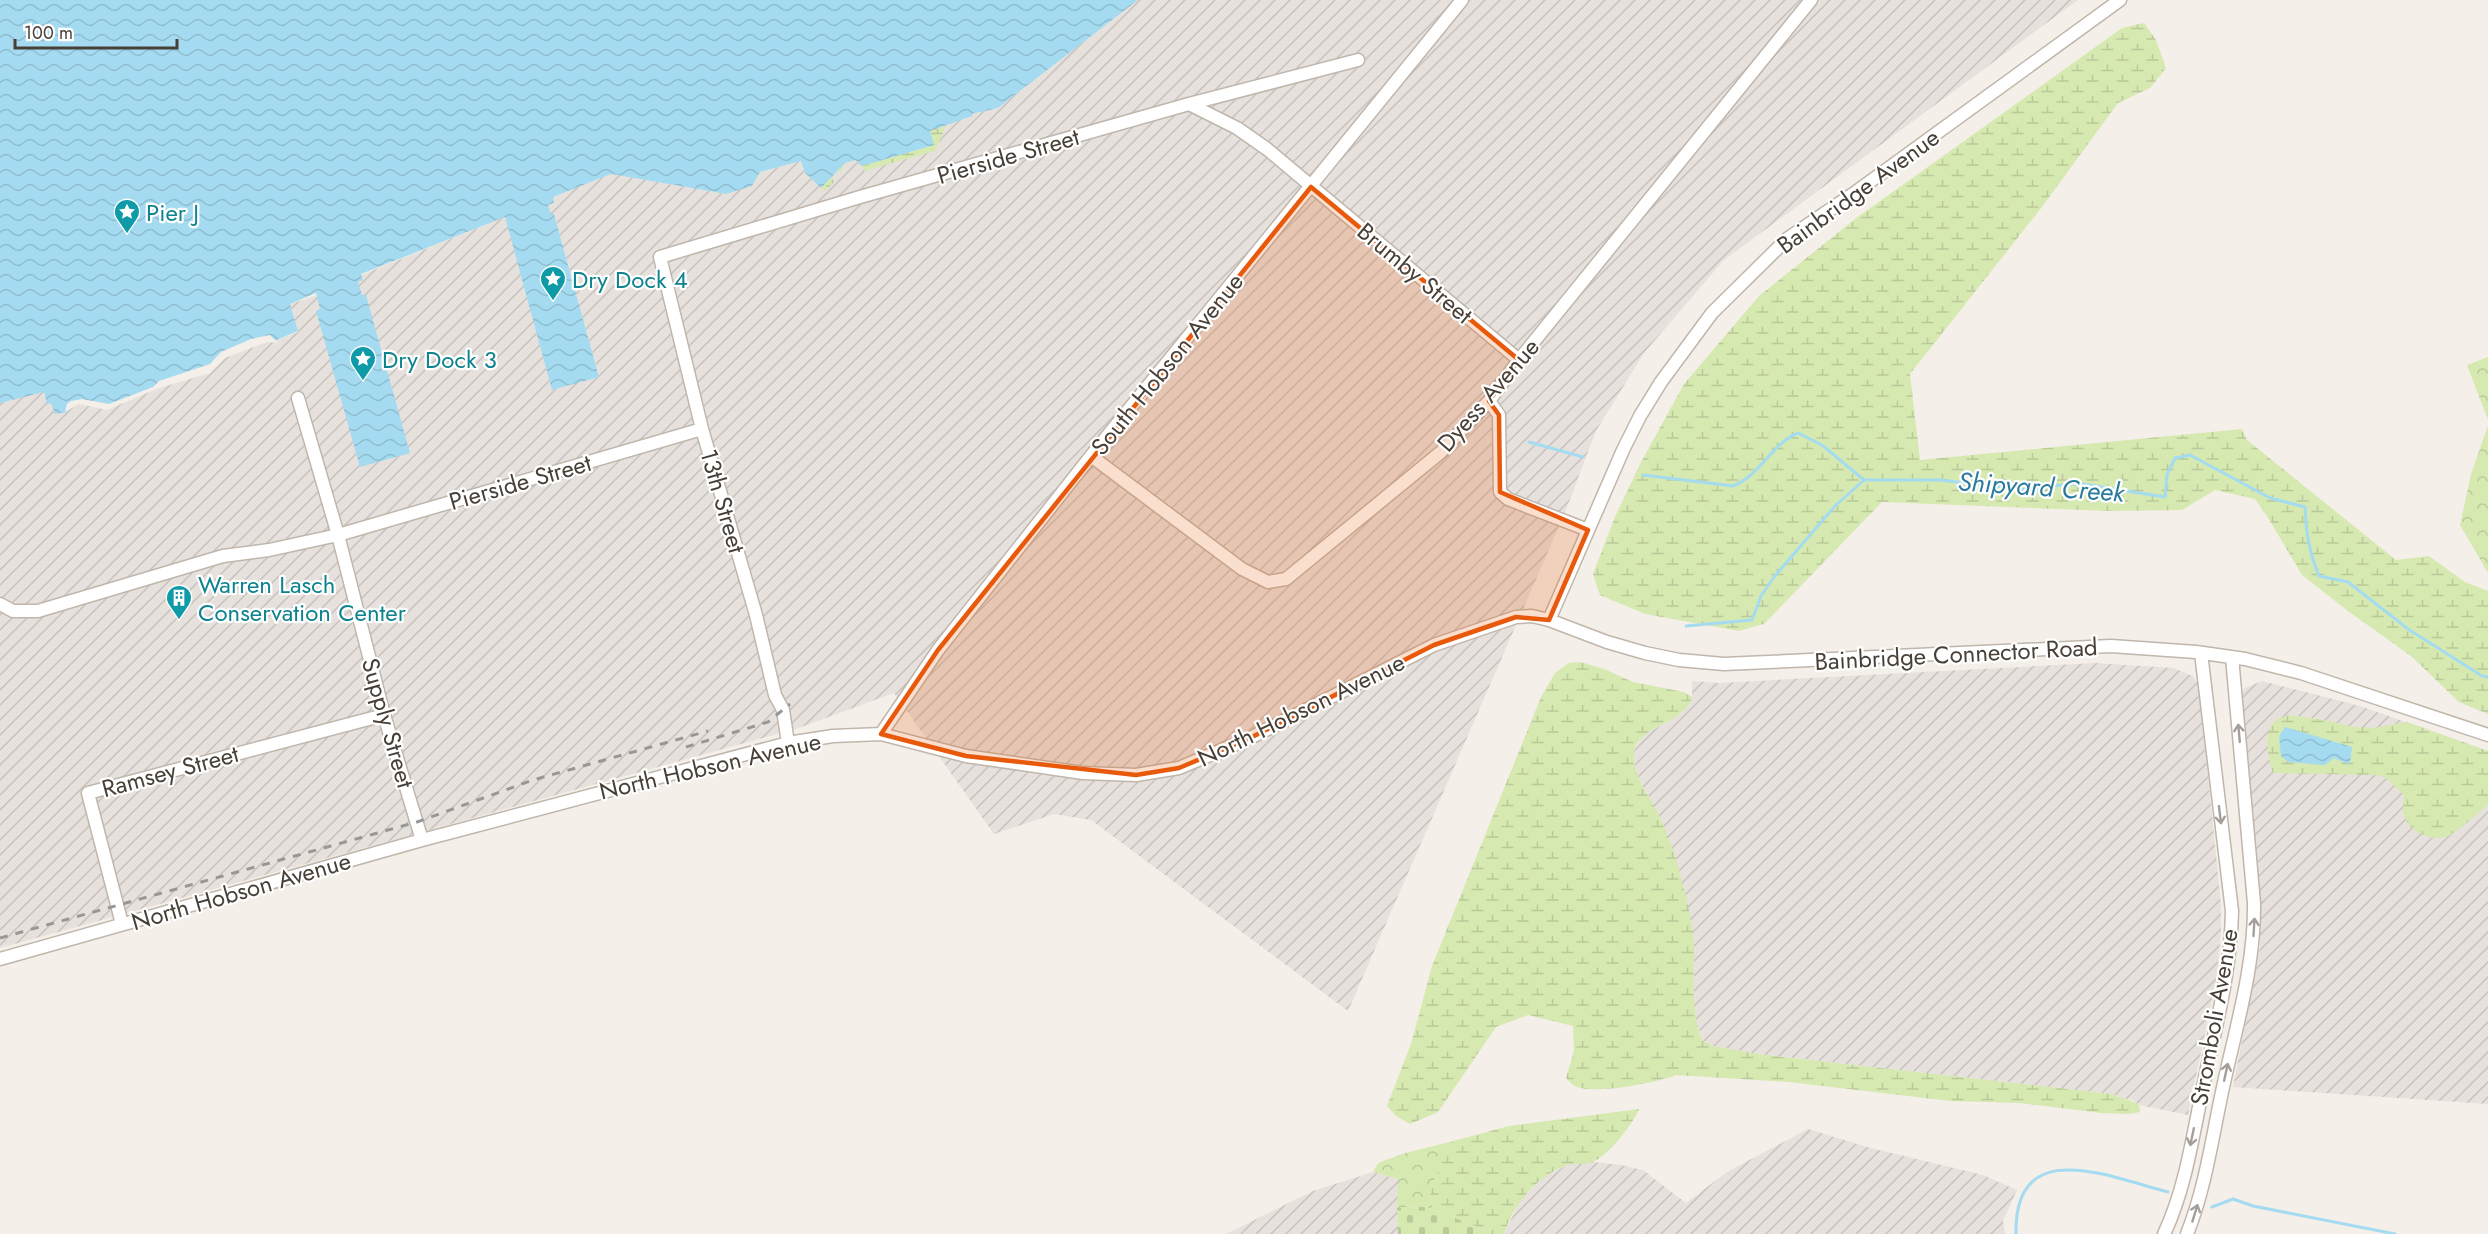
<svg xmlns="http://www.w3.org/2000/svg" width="2488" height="1234" viewBox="0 0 2488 1234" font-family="Jost,sans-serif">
<defs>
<pattern id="industrial-furrows" width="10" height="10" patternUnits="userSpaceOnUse" patternTransform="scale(1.5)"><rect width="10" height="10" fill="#e7e1dd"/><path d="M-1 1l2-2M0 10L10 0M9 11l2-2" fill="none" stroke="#c8c2be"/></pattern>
<pattern id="forest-crowns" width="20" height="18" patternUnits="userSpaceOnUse" patternTransform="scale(1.5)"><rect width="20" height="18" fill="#d6e9b1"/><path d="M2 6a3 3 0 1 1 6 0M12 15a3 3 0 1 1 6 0" fill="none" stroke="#b9c999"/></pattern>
<pattern id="wetland-marsh" width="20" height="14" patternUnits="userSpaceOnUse" patternTransform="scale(1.5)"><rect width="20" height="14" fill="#d6e9b1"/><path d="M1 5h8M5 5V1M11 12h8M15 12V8" fill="none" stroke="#b9c999"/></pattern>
<pattern id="cemetery-stones" width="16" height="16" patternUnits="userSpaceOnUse" patternTransform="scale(1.5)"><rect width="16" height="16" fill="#d6e9b1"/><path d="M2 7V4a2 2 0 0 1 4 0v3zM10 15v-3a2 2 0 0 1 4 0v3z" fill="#b9c999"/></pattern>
<pattern id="water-waves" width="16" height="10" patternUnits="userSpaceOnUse" patternTransform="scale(1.5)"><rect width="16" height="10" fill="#a4dbf1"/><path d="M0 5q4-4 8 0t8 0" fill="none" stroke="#8fbdcf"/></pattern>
</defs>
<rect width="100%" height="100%" fill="#f4efe8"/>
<path fill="url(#industrial-furrows)" d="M1133,0H2078L1724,260L1644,353L1596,431L1564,515L1348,1011L1091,820L1054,814L994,834L894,693L796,729L0,948V379L200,100L68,405L224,355L267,339L274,341L298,332L290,304L363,280L361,275L505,217L508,226L599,377L554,214L551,215L548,205L554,203L553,197L611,174L726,194L752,186L760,172L801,161L805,173L821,187L845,163L971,114L998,108L1133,3Z
M2095,663L2173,668L2193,676L2199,686L2221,905V933L2217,976L2188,1115L2139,1105L2133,1100L2121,1098L2112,1094L1758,1054L1713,1046L1702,1040L1694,1012V944L1680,874L1661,819L1636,774L1633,753L1642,736L1681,714L1692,697V681L1719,683Z
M2262,681L2360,706L2488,751V1104L2233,1087L2260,947V905L2240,697L2245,688Z
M1808,1129L1867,1147L1983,1175L2017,1190L2003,1221L2005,1234H1504L1520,1200L1543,1178L1569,1164L1594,1162L1621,1165L1643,1170L1686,1203L1727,1172Z
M1373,1172L1398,1179V1234H1226L1313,1191Z"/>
<path fill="url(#forest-crowns)" d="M2488,357V420L2467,365Z
M2488,426V573L2460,525L2471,474Z
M1454,1141L1446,1151L1430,1191L1433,1209L1417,1206L1397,1208L1398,1179L1373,1172L1378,1163L1405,1153Z"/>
<path fill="url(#wetland-marsh)" d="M2144,23L2156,40L2166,68L2150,88L2118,103L2042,207L1910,374L1920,460L2242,429L2247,440L2396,560L2429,556L2465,582L2488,591V714L2459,702L2411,656L2348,611L2302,575L2270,521L2255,499L2215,490L2182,510L2106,511L1882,502L1764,624L1739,631L1645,614L1600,595L1593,574L1615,517L1640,464L1684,384L1759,296L1855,219L2122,28Z
M946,126L935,151L864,171L862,166L855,160L845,163L840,174L836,160L829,162L834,182L825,191L805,173L803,165L931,138L930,131Z
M1581,662L1604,669L1633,682L1684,692L1692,697C1685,726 1635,724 1634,755C1633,777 1649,795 1658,813C1667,832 1675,853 1680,874C1686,896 1693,922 1694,945C1695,978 1690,1009 1702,1040L1713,1046L1758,1054L2112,1094C2121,1099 2131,1099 2139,1105L2140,1112L2129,1114L2101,1113L2019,1103L1950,1101L1789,1082L1676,1075C1656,1083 1597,1094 1577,1087C1573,1086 1569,1081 1566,1078L1574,1051L1573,1026L1528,1015L1496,1027L1438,1112L1410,1124L1396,1116L1387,1106L1411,1044L1432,966L1541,697L1555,673L1569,663Z
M2291,715L2329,721L2353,727L2374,728L2407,722L2488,751V805C2476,815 2463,827 2450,835C2435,843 2412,834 2405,818C2402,812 2403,802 2404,795L2386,778L2377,775L2273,773C2268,759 2262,730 2277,719C2280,717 2287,716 2291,715Z
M1639,1109C1633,1124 1610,1153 1595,1161C1588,1166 1576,1162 1568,1165C1537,1176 1514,1203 1504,1234H1494L1433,1209L1430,1191L1446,1151L1454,1141L1509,1126Z"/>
<path fill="url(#cemetery-stones)" d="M1417,1206L1433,1209L1494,1234H1398L1397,1208Z"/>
<path fill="url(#water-waves)" d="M0,0H1138L998,108L972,114V116L930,131L934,145L862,166L855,160L845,163L821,188L805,173L801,161L760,172L752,186L726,194L611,174L553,197L554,203L548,205L551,214H554L599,377L552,390L505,217L361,274L363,280L358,282L362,295H366L410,453L360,467L316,311L320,309L316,293L290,304L298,331L274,341L267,339L224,355L209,370L158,385L107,407L82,401L69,405L68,412L55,414L51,403L47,404L44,392L0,403Z
M2285,727L2352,747L2350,763L2348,764L2334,758L2325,765L2288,762L2281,756L2279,736Z"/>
<path fill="#f4efe8" d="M270,335L278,343L267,342L225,358L210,373L159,388L107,410L79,404L65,412L67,404L71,401L82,399L109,404L153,387L159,381L210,364L221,352L251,339Z"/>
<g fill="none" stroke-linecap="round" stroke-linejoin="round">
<path stroke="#a4dbf1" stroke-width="3" d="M1529,442L1583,457
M1643,475L1733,486C1761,475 1771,444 1798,433L1822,445L1864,480H1939L2030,490L2061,485L2083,484L2165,497L2167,475L2175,458L2190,455L2270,498L2305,507C2306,532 2309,552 2319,576L2348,582L2408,629L2482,676L2488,677
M1686,626L1752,620L1761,596L1774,577L1835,506L1864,480
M2212,1207L2233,1199L2253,1206L2395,1234
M2016,1234C2014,1134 2109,1177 2168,1192"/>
<defs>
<path id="minor" d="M1189,104L1237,128L1267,149L1519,360
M298,398L338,535L384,715L422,840
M1489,401L1499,415L1500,492L1508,499L1588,530
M1091,456L1242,569L1268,582L1286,579L1441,452L1489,401L1519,360L1811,0
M0,604L13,611H38L223,556L269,550L338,535L702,429
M1549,620L1623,450L1640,416L1661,382L1712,313L1787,239L1853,194L2120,0
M881,734L938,650L1091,456L1462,0
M788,743L783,710L775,695L756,615L702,429L660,257L860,197L1189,104L1358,60
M122,924L88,793L384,715
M0,959L422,840L788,743L833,736L881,734L966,756L1083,773L1136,775L1179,768L1250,738L1434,645L1516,617L1532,616L1549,620L1607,642L1645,653L1679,660L1724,664L2111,646L2196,652L2245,659L2301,673L2488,735
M2164,1234C2185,1190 2192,1140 2202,1092C2214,1033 2231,973 2232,911L2201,653
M2187,1234C2205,1189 2212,1139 2222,1092C2235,1030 2255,967 2254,903L2232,657"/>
</defs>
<use href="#minor" stroke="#c0b6ab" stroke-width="15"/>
<use href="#minor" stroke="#fff" stroke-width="12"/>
<path stroke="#979797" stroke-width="3" stroke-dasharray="8 8" stroke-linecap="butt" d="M686,747L768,722L790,704
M0,938L417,822L533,780L708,731"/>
</g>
<defs><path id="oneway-shaft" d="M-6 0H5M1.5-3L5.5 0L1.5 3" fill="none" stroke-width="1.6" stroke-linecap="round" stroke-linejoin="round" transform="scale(1.5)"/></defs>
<g stroke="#a49f9b">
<use href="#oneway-shaft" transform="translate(2239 733) rotate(-95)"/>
<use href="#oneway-shaft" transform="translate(2220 815) rotate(83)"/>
<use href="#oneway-shaft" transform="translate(2254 927) rotate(-87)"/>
<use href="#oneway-shaft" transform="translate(2226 1072) rotate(-78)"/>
<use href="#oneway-shaft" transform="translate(2192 1137) rotate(102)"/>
<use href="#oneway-shaft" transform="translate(2195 1213) rotate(-73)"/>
</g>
<path fill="#e8590c" fill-opacity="0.2" stroke="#e8590c" stroke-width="4.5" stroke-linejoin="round" d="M1311,187L1519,360L1489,401L1499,415L1500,492L1588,530L1549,620L1516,617L1434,645L1250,738L1179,768L1136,775L966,756L881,734L938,650Z"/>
<defs>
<symbol id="sight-pin" viewBox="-11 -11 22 30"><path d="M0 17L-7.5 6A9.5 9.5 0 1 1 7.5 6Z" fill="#0f9aa8" stroke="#fff"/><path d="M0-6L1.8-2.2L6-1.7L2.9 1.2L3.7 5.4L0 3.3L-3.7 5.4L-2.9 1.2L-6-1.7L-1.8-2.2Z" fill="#fff"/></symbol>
<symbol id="building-pin" viewBox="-11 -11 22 30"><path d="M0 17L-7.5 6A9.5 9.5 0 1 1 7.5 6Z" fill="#0f9aa8" stroke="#fff"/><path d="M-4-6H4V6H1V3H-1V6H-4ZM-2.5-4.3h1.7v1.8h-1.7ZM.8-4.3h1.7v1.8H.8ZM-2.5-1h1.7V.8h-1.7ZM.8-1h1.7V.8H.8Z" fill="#fff"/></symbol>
</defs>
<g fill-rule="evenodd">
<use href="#sight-pin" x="112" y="197" width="30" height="40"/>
<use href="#sight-pin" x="538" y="264" width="30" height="40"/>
<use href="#sight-pin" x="348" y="344" width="30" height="40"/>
<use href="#building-pin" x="164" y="583" width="30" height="40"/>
</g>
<g text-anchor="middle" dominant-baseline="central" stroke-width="4.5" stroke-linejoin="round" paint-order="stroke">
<g font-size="24" fill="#483f37" stroke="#fff">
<text transform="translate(1008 156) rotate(-16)">Pierside Street</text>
<text transform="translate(1858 191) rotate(-36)">Bainbridge Avenue</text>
<text transform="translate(1415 273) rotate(40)">Brumby Street</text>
<text transform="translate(1167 364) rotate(-51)">South Hobson Avenue</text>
<text transform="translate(1488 395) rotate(-49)">Dyess Avenue</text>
<text transform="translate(520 482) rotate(-16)">Pierside Street</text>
<text transform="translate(723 501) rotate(74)">13th Street</text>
<text transform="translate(1956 654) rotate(-3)">Bainbridge Connector Road</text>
<text transform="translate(1301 710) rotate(-26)">North Hobson Avenue</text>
<text transform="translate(388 723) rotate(74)">Supply Street</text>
<text transform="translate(710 766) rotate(-13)">North Hobson Avenue</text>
<text transform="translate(170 771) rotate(-15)">Ramsey Street</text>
<text transform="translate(241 891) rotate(-16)">North Hobson Avenue</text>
<text transform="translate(2214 1017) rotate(-80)">Stromboli Avenue</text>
</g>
<g font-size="24" fill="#0d838f" stroke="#fff" text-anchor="start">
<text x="146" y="212">Pier J</text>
<text x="572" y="279">Dry Dock 4</text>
<text x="382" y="359">Dry Dock 3</text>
<text x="198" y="584">Warren Lasch<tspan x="198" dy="28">Conservation Center</tspan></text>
</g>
<g font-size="26" font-style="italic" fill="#2a7a9d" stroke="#fff">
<text transform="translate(2041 487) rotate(4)">Shipyard Creek</text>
</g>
</g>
<path d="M15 39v9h162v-9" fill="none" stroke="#483f37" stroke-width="3"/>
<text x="24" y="39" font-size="18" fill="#483f37" stroke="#ffffff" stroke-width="4.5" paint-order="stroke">100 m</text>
</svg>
